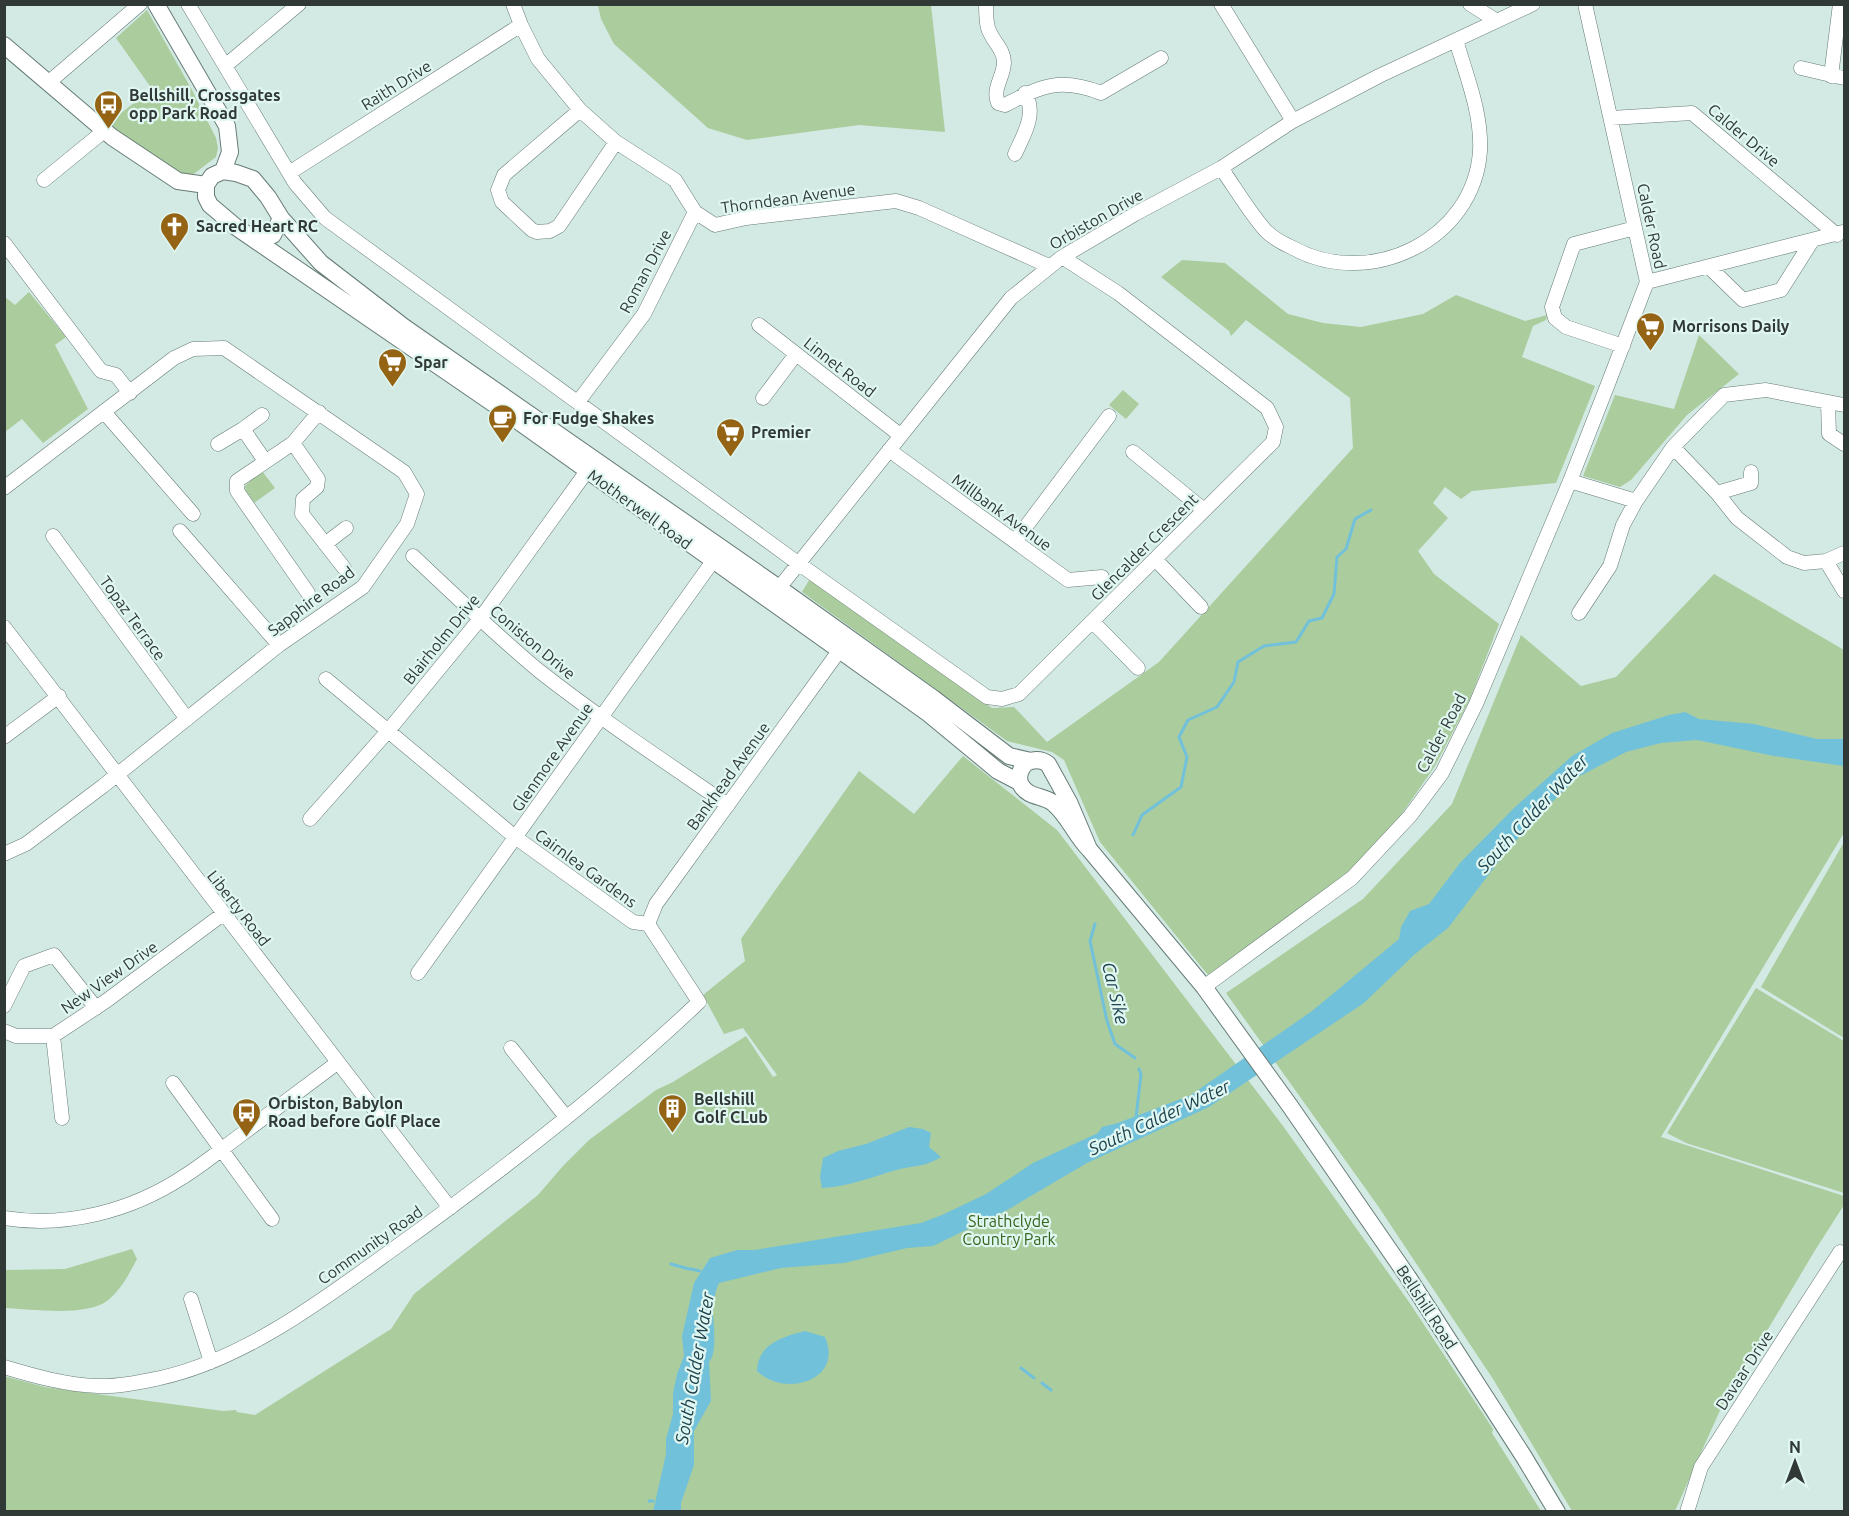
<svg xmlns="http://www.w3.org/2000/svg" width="1849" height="1516" viewBox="0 0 1849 1516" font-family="Ubuntu,sans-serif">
<rect width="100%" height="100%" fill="#d3e9e3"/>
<path fill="#abcc9d" d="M598,5H931L945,132L859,125L747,140L708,128L614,44L601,19Z
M147,10L192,90L216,138L218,148L216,157L191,176L183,175L107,124L152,89L116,38Z
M1182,260L1225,263L1288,314L1323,323L1361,327L1423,314L1456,295L1525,321L1547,315L1546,320L1533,326L1522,357L1595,386L1556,483L1472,491L1461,499L1445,487L1433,503L1448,518L1418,551L1434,574L1499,624L1470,699L1435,766L1401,815L1353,868L1307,904L1208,975L1100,842L1064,760L1052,752L1007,741L802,592L811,577L992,708L1014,707L1047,742L1159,662L1353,448L1350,398L1246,320L1231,336L1229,331L1161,277Z
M29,292L66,337L55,345L88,409L43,443L22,419L5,432V297L15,305Z
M1699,335L1739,374L1687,415L1631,480L1620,487L1583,476L1615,395L1674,409Z
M1123,390L1139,404L1126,419L1109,405Z
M262,471L275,488L254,503L246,493L245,486Z
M1714,574L1844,650V833L1661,1137L1844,1196V1205L1814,1252L1721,1408L1675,1511H1572L1493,1379L1378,1206L1226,993L1363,899L1452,804L1521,635L1581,686L1616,677Z
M963,756L1057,830L1283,1126L1409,1302L1493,1429L1492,1433L1541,1511H5L4,1376L45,1387L223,1411L236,1410L237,1412L255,1415L391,1329L414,1294L538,1195L563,1166L589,1140L656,1090L673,1082L746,1036L773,1077L777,1075L743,1028L724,1034L703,995L745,961L741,939L859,771L914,814Z
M1844,842V1038L1761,987Z
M1756,988L1844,1041V1193L1686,1143L1667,1133Z
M132,1249L137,1259C129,1274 121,1290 107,1301C85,1317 31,1309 5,1308V1270L65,1269Z"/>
<path fill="#72c1db" d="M1685,712L1699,719L1754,724L1817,739H1844V766L1774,756L1697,740L1661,743L1626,752L1578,777L1554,800L1509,848L1448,928L1415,954L1364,1003L1209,1107L1087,1163L1009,1209L933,1246L907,1248L844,1263L781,1268L719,1283C715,1291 713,1303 713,1311C713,1324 718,1352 709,1362L711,1401L694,1431V1465L681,1503V1511L653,1512L666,1454V1439L673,1414V1393L677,1374L684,1356L682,1336L694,1283L710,1258L737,1250H755L921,1223L942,1215L986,1194L1033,1163L1098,1133L1102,1127L1118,1123L1191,1095L1312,1011L1399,939L1401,927L1410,911L1429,904L1460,863L1514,808L1572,756L1612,733L1669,715Z
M909,1127L923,1129L931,1133L929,1147L941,1157C923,1168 914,1165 896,1170C872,1177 847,1187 822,1188L820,1177L823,1158L838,1151L866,1144Z
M805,1331L825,1337C844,1381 784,1398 757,1371C758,1344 782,1337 805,1331Z"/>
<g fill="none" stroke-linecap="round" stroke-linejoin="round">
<path stroke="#72c1db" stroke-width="3" d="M1133,835L1142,815L1181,787L1187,757L1179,737L1188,720L1217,707L1234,682L1238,662L1264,646L1296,642L1309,621L1322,618L1334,594L1337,557L1346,549L1355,519L1371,510
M1095,924L1090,941L1107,1021L1115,1044L1135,1058
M1136,1118L1141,1074L1139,1069
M671,1264L689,1269
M691,1269L700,1271
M1021,1368L1034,1378
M1042,1383L1051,1390
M649,1501H653"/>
<defs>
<path id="minor" d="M188,4L295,183L325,218L795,561L987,697L1002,699L1019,694L1273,442L1276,427L1267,408L1118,293L1062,257
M513,4L521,25L538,59L580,110L616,142L675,180L695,212L715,225L746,218L896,201L919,208L1049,266
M986,4C986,12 986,21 988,28C992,41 1004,49 1004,62C1004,77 992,88 998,103L1005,105C1041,86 1060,77 1101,93L1161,58
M1221,4L1293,121
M1470,4L1497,21
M225,66L299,4
M1801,68L1844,78
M1831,76L1840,4
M48,83L140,4
M580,110L504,175L498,190L502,202L532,230L537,232L550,231L559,226L616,142
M1611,118L1692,113L1837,235
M1015,154C1024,134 1037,114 1025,93
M1221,168C1234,186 1251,215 1266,231C1273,238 1284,244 1293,248C1370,290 1474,240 1480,151C1482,113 1466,75 1456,40
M289,173L521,25
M44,180L104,131
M4,243L101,371L116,375L130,393
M1709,267L1743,300L1781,290L1812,241
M1647,282L1843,232
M759,325L900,435
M1623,346L1566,327L1555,318L1552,307L1574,244L1635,228
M763,398L796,354
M578,402L644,314L695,212
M1828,403L1829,434L1844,444
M104,412L193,514
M262,415L243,429L265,461
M293,443L318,479L317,487L303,499L302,514L344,568
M218,444L243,429
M1673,447L1717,493L1737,518L1787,557L1804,563L1826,561L1844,553
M889,450L1068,580L1102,577
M1133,452L1204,510
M1570,481L1636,501
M4,488L174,358L193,349L224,348L404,472L417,494L407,524L363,587L279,645L103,786L26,844L4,854
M1717,493L1751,483V472
M180,531L279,645
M53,536L187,719
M1015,541L1109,416
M325,544L346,528
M413,556C454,595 495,634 538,670C599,718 664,761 728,805
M1155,559L1201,607
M1826,561L1844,591
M779,588L1011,298L1062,257L1135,214L1221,168L1293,121L1379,76L1533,4
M308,593L237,491V481L293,443L319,412
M1579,613L1610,566L1623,525L1636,501L1673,447L1724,395L1766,390L1844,405
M1093,622L1138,668
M4,627L450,1208
M326,679L515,837L633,922L648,924
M4,737L59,696
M310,819L388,731L480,619L587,471
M648,924L656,904L839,651
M418,973L713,561
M1204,987L1352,878L1410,816L1442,773L1476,704L1570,481L1608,384L1647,282L1585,4
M4,1006L24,966L54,955L96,1008
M4,1031L16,1036H53L106,1001L223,914
M53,1036L62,1118
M511,1048L566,1117
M173,1083L272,1219
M4,1218C66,1228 131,1211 183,1177C204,1164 223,1148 242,1134C274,1110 306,1086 337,1063
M191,1299L211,1362
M4,1367C34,1376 66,1385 98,1386C118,1387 141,1382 160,1378C246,1359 327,1297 396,1247C502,1171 605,1091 699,1002L648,924
M1687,1512L1701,1467L1840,1252"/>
<path id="major" d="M156,4L227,126L230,152L223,171
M4,45L112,137L178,181L206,185
M257,241L273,235L281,218
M1019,782L998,771L929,714L504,411L236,227L210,205L206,197V185L212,176L223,171L236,173L253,179L268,197L281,218L321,263L404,327L779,588L933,698L1009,756L1031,761
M1089,849L1069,802L1048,764C1041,759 1034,759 1026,763C1020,769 1017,777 1021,785C1028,798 1043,795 1053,803C1068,815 1075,835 1089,849L1204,987L1290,1106L1408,1277L1524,1457L1557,1512"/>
</defs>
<use href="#minor" stroke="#677c77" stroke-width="15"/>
<use href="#major" stroke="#677c77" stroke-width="18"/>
<use href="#minor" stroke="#fff" stroke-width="14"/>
<use href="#major" stroke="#fff" stroke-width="16"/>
</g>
<defs>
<symbol id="bus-pin" viewBox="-11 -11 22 30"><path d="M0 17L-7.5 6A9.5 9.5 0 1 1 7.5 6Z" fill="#946414" stroke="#e0f6f1"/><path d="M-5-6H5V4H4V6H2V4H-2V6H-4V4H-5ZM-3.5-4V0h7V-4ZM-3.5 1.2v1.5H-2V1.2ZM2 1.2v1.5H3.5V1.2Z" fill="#fff"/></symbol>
<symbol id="church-pin" viewBox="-11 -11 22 30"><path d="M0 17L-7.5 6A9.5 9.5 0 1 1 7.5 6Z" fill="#946414" stroke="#e0f6f1"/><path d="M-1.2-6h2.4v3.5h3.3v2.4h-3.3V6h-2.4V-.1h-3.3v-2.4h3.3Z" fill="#fff"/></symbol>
<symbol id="supermarket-pin" viewBox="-11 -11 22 30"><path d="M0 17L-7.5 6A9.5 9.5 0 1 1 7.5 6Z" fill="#946414" stroke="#e0f6f1"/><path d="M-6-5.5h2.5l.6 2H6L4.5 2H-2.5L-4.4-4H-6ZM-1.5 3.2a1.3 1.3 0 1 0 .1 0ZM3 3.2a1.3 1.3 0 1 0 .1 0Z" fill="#fff"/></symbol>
<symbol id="cafe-pin" viewBox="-11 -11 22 30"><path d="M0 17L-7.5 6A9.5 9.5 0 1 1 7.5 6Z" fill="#946414" stroke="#e0f6f1"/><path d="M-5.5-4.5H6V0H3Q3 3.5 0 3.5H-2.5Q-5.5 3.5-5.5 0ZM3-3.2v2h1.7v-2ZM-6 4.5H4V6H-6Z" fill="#fff"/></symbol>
<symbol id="building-pin" viewBox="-11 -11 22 30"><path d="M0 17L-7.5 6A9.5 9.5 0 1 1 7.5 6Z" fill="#946414" stroke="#e0f6f1"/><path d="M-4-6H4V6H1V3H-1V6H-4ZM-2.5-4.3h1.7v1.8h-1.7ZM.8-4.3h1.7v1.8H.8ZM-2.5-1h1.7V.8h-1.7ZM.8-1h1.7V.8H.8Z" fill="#fff"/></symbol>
</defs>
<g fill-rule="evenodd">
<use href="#bus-pin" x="92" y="88" width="33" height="45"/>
<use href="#church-pin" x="158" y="210" width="33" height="45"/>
<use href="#supermarket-pin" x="1634" y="310" width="33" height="45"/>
<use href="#supermarket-pin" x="376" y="346" width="33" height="45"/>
<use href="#cafe-pin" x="486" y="402" width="33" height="45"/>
<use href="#supermarket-pin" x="714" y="416" width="33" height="45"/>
<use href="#building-pin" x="656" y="1092" width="33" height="45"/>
<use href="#bus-pin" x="230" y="1096" width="33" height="45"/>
</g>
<g text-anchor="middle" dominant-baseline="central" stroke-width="4.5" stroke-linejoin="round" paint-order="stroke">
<g font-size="16" fill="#303936" stroke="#e0f6f1">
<text transform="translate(396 85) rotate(-32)">Raith Drive</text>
<text transform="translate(1744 135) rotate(40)">Calder Drive</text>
<text transform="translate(788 198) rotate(-8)">Thorndean Avenue</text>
<text transform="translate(1096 219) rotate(-30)">Orbiston Drive</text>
<text transform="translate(1652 226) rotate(78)">Calder Road</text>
<text transform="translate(645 271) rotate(-62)">Roman Drive</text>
<text transform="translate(840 367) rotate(38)">Linnet Road</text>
<text transform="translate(640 509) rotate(36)">Motherwell Road</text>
<text transform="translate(1002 512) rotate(36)">Millbank Avenue</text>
<text transform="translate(1144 547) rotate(-45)">Glencalder Crescent</text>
<text transform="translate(311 601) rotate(-37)">Sapphire Road</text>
<text transform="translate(133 618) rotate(54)">Topaz Terrace</text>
<text transform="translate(441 639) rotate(-51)">Blairholm Drive</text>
<text transform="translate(533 642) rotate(40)">Coniston Drive</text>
<text transform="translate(1441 733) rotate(-62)">Calder Road</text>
<text transform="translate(552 757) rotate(-55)">Glenmore Avenue</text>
<text transform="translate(728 776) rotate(-54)">Bankhead Avenue</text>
<text transform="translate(586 868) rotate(36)">Cairnlea Gardens</text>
<text transform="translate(239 908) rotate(52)">Liberty Road</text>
<text transform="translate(109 977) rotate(-35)">New View Drive</text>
<text transform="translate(370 1245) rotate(-35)">Community Road</text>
<text transform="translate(1427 1307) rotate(57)">Bellshill Road</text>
<text transform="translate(1744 1370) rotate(-57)">Davaar Drive</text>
</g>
<g font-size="16" font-weight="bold" fill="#303936" stroke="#e0f6f1" text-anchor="start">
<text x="129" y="95">Bellshill, Crossgates<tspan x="129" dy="18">opp Park Road</tspan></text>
<text x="196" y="226">Sacred Heart RC</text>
<text x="1672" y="326">Morrisons Daily</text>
<text x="414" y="362">Spar</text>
<text x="523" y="418">For Fudge Shakes</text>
<text x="751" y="432">Premier</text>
<text x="694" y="1099">Bellshill<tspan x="694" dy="18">Golf CLub</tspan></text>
<text x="268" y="1103">Orbiston, Babylon<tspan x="268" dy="18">Road before Golf Place</tspan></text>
</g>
<g font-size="16" fill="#35651c" stroke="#e0f6f1">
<text x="1009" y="1221">Strathclyde<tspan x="1009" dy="18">Country Park</tspan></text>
</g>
<g font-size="18" font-style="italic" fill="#1d424d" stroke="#e0f6f1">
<text transform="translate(1532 813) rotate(-47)">South Calder Water</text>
<text transform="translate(1116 993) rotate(77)">Car Sike</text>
<text transform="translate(1159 1117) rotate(-25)">South Calder Water</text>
<text transform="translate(694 1368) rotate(-80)">South Calder Water</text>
</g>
</g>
<rect width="1849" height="1516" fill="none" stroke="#303936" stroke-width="12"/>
<g transform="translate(1795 1462)" stroke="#e0f6f1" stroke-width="4.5" paint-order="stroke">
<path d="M0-4.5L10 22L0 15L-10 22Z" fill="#303936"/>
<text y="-9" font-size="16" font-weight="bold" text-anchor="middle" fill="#303936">N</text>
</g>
</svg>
